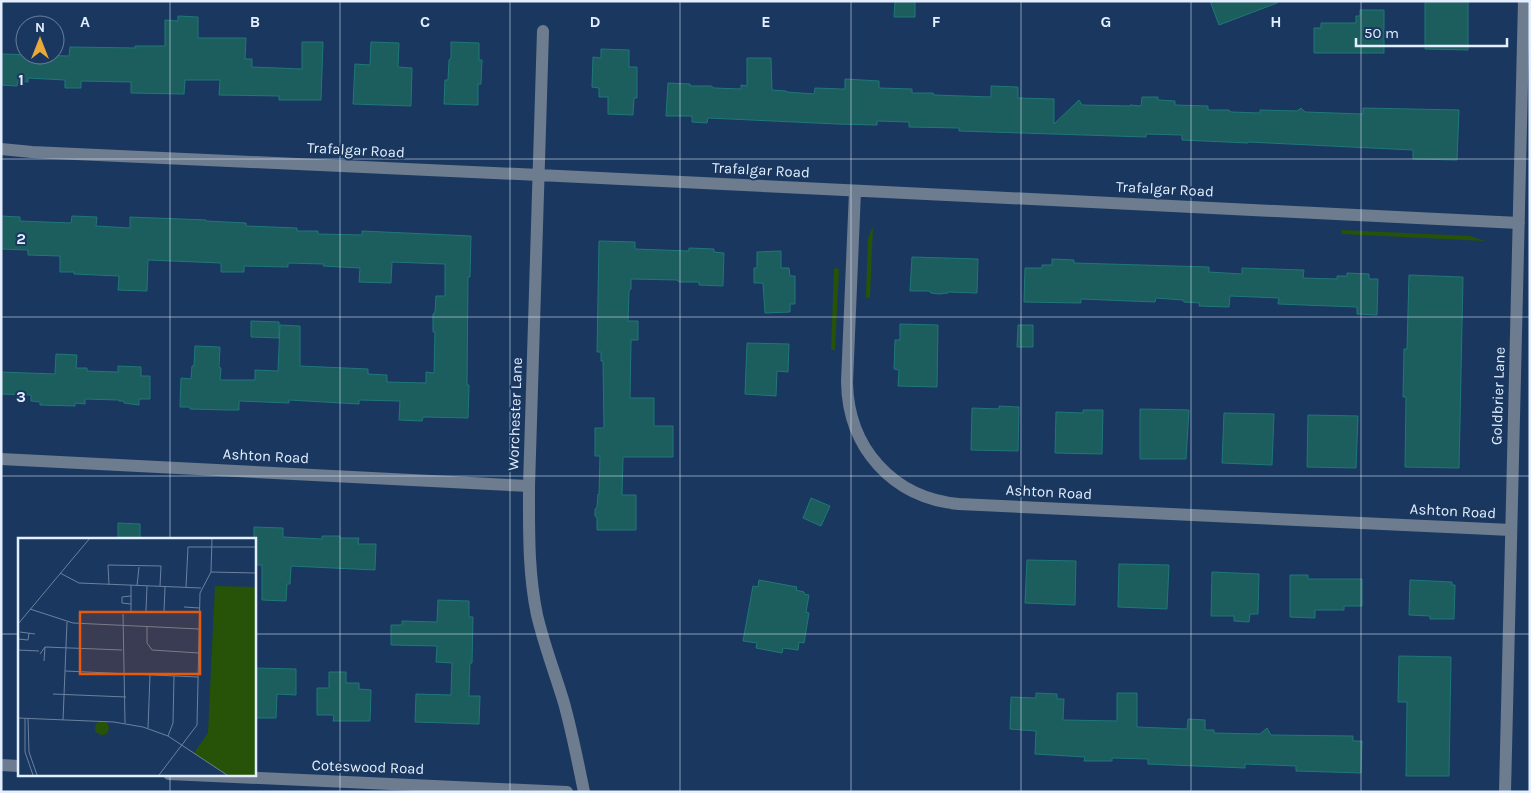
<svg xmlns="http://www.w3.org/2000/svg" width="1531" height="793" viewBox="0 0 1531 793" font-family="Karla,sans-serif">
<rect width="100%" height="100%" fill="#1a385f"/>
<path fill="#265307" d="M873,226L870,298L866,297L868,239Z
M1342,230L1470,236L1485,241L1342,234Z
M834,268L839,269L835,350H831Z"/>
<path fill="#1c5d5e" stroke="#207778" d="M895,1H915V17H894Z
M1210,1H1277V3L1219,25Z
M1425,1H1468V50L1425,49Z
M1360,10H1384V53H1314V28H1321V23H1356V16H1360Z
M178,16L198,17V38H246L245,59H252V67L302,69V42H323L321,100H279V96L219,95L220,80H185L184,94L131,93V82L81,81V88H65V80L28,78V82L18,81L17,86L1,85V54L69,56L70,47L135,48V46H165V20L178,21Z
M371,42L399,43L398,67L412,68L411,106L353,104L355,64L370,65Z
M451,42L479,43V60H482L481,84H478V105L444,104L445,80H448L449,60L451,58Z
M601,49L629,50V67H637V98H634L633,115L608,114V97H599V88L592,87L593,57L601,58Z
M747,58H771L772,90L786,91L787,92L814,94L815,88L842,89H845V79L879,81V88L912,89V93H933L934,95L991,97V86L1018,87V98L1054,99V124L1079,100L1082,105L1130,106V105L1141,106L1142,97H1158V100L1175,101V105L1208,106V110H1229L1231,112L1260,113V110L1297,111L1301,108L1305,112L1363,114V108L1459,110L1457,160L1413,159V150L1248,142V143L1182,140V135L1146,134V137L959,131V128L909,127V122L877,121V125L837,124L708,118L707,123L692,122V116H666L668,83L690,84V86H711L714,88L741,89V85L747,86Z
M1,216L20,217V221L71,223L72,216L97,217L96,226L130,228V217L206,220V221L246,223V226L297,228V231H318V234L362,235V231L471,236L470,277H468L467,385H469L468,418L423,417L422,421L399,420L400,401L359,400V404L289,400V403L239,401V410H228L190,409V407H180L181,378L191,379L192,366H194L195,346L220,347L219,367L221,368L220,380H255V370L278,371L280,325L300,326V366L368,369V374L387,375V382L426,383V372L434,373L435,332H433V314L435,312L436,296H445V264L392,262L391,283L359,282L360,268L323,266L324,264L288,263V267L244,266V272H221V263L148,260L147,291L118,290L119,276L74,274V272H60V256L28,255V250L1,249Z
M599,241L635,242V249L689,251V248L714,249V252L724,253L723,286L699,285V282H679L677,280L631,279V289L629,291L628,321H638V340H631L630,398H654V426H673V457H623L622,495H636V530H597V518L595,516V509L597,507L598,494L599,495L600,456H595V428H604L603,361H601V352H597Z
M781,251V268H789L790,276H795V304H790V312L765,313L763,283H754V268H757V252Z
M912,257L978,259L977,293L948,292V293L939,294L931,293L929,291H910Z
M1052,259L1074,260V263L1209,267V272L1242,274V268L1304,270L1303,278L1337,279V276H1347V273L1369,274V279H1378L1377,315L1357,314V307L1278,304L1279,298L1230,296L1229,307L1199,306L1200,303L1184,302L1183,300L1156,298L1155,302L1081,299V303L1024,302L1025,268H1042V265H1052Z
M1409,275L1463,277L1459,468L1405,467L1406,397H1403L1404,349H1407Z
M251,321L279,322V338L251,337Z
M900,324L938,325L937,387L898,386L899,370L894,369L895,340H900Z
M1018,325H1033V347H1017Z
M747,343L789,344L788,372L777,371L776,396L745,394Z
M56,354L77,355L76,368H87V371L118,372V366L141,367V376H150V399H139V405L124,403V401H119V400L85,399V404L75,403V406L40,405V402L31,401V395L1,394V372L55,374Z
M999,406L1019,407L1018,451L971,450L972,408L999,409Z
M1140,409L1189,410L1186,459H1140Z
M1083,410H1103L1102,454L1055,453L1056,412L1083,413Z
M1224,413L1274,414L1272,465L1222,463Z
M1308,415L1358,416L1356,468L1307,467Z
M811,498L830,506L821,526L803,518Z
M118,523L140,524V539H118Z
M254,527L283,528V537L322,539V536H340V538H359L358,544H376L375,570L291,566L290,584H287L286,601L262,600V565H254Z
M1027,560L1076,561L1075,605L1025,603Z
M1119,564L1169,565L1167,609L1118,607Z
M1212,572L1259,574L1258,614H1250L1249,622L1234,621V616H1211Z
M1290,575H1308V579H1362V606H1344V610H1315V618L1290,617Z
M759,580L797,587L796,590L804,592V594L809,595L806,612L809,613L804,643L799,642L798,650L783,648L782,653L756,648L757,643L743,641L753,586L758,587Z
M1410,580L1452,582V585H1455L1454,619H1430V616L1409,615Z
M438,600L469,601V617H473L472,663H470L469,696H480L479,724L415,722L416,694L451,695L452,663L436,662L437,646L391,645V625H402V621L437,622Z
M1399,656L1451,657L1449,776H1406L1407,702H1398Z
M254,668L296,669V695L277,694L276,718H254Z
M329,672H346V683H359V689L371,690L370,721H333L334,715H317V688H329Z
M1036,693L1057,694V699H1064L1063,720L1117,721V693H1137V727L1187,729L1188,719L1205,720V730H1214V733L1260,734L1267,728L1271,735L1353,736V741H1362L1361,773L1296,771V766L1245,764V768L1148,764V759L1112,758V761H1084L1085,757L1035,754L1036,731L1010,729L1011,697L1036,698Z"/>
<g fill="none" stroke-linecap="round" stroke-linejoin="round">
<path stroke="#6e7c90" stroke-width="12" d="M543,31L529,486C529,529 528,572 537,615C544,645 555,673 564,703C572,732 578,762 584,792
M1,149L32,152L539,175L1519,223
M855,191L847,382C848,448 893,498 959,504L1511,530
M1,459L529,486
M1,765L19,766
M169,774L567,792
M1505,792L1524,1"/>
</g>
<path fill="none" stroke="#e3eefe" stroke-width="1" stroke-opacity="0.55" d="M170,1V539M340,1V792M510,1V792M680,1V792M851,1V792M1021,1V792M1191,1V792M1361,1V792M1,159H1530M1,317H1530M1,476H1530M1,634H19M254,634H1530M170,774V792"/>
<g text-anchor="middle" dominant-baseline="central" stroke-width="4" stroke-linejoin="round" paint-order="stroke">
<g font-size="15" fill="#e3eefe" stroke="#1a385f">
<text transform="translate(356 150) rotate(3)">Trafalgar Road</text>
<text transform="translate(761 170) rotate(3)">Trafalgar Road</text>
<text transform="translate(1165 189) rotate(3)">Trafalgar Road</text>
<text transform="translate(1498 396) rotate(-88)">Goldbrier Lane</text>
<text transform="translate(515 414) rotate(-88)">Worchester Lane</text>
<text transform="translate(266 456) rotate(3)">Ashton Road</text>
<text transform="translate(1049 492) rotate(3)">Ashton Road</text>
<text transform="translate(1453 511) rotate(3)">Ashton Road</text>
<text transform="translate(368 767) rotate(2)">Coteswood Road</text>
</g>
</g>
<g transform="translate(18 538)">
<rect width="238" height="238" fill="#1a385f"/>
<path d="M197,48L237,49V237H209L176,215L190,195ZM77 190a7 7 0 1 1 14 0a7 7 0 1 1-14 0Z" fill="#265307"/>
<path fill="none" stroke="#6a819f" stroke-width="1" d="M170,9H238M193,34L238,35M42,35L61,45L183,50M91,47L90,27L143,28L142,48M119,48L121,29M168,49L170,9M113,66L104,65V59L113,58M166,69L182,70M12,71L55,85L181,91M113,73V47M128,73L129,48M146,74L147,49M105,76L107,185M0,86L72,0M129,89V105L134,112L181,115M2,94L17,96M0,101L10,102L11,95M27,109L104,112M0,112L21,113M22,116L27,109L26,123M47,133L180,139M35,156L108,159M0,180L96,184L125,189L150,198L209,237M7,181V214L15,237M10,181L11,214L19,237M45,182L49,84M130,190L132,137M150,198L155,185L156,138M141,237L179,187L182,55L193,34L194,0"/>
<path fill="#e8590c" fill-opacity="0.15" stroke="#e8590c" stroke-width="2.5" d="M62,74H182V136H62Z"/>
<rect width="238" height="238" fill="none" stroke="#e3eefe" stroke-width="2.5"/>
</g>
<g font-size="16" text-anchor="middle" font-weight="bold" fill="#e3eefe" stroke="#1a385f" stroke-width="4" stroke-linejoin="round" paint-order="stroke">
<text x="85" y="27">A</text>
<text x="255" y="27">B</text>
<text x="425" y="27">C</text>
<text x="595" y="27">D</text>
<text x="766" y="27">E</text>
<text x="936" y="27">F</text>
<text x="1106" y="27">G</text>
<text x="1276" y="27">H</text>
<text x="21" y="85">1</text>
<text x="21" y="244">2</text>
<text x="21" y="402">3</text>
</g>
<rect width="1531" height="793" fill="none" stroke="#e3eefe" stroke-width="5"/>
<g transform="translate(40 40)"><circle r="24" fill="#1a385f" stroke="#6a819f"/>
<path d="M0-4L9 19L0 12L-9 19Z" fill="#eba939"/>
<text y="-8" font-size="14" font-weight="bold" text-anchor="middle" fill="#e3eefe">N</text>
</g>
<path d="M1356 38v8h151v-8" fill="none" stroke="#e3eefe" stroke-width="2.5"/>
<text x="1364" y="38" font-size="15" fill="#e3eefe" stroke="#1a385f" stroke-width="4" paint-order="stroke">50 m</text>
</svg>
